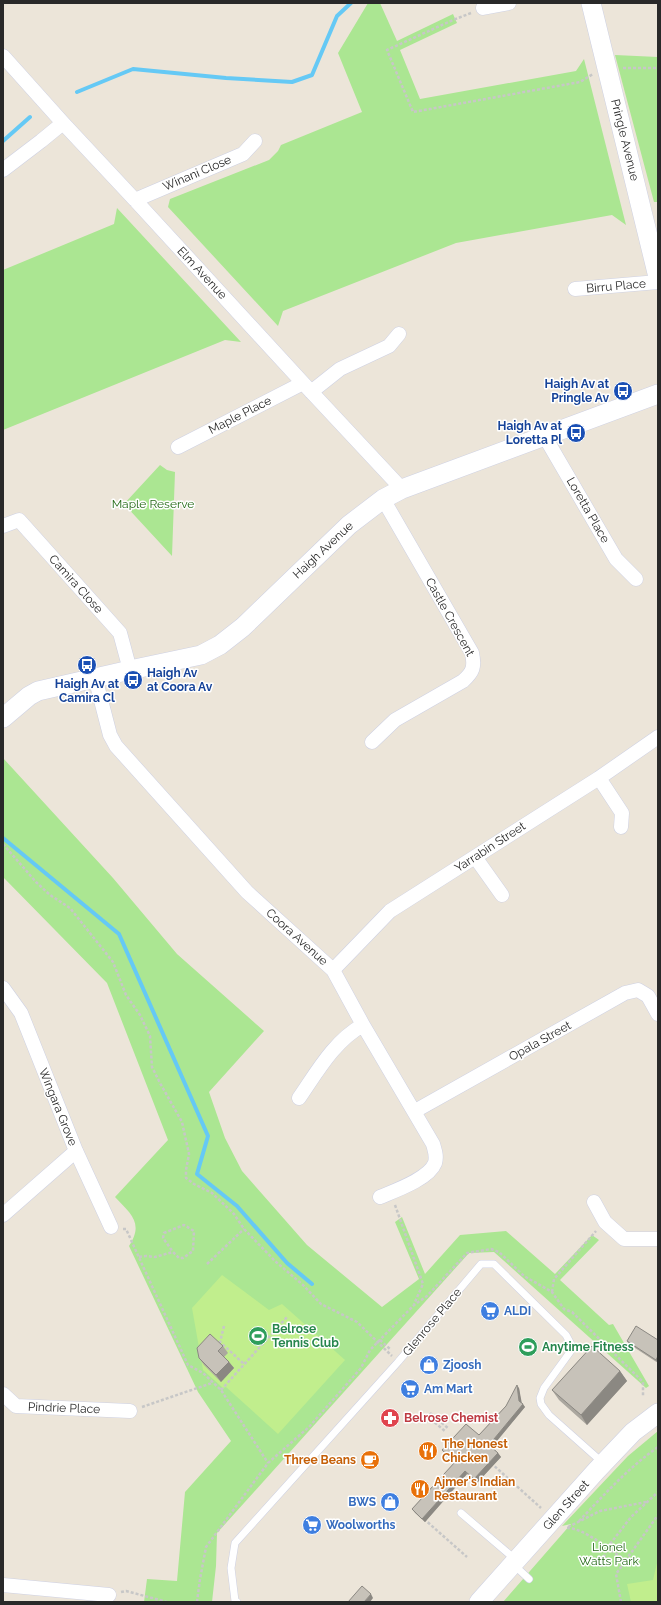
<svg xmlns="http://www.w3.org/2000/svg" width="661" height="1605" viewBox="0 0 661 1605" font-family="Raleway,sans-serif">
<rect width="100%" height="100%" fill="#ece5d9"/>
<path fill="#abe692" d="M368,3H380L397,41L453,14L457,23L400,50L420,99L576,71L584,59L626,225L612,215L456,243L283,311L278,326L168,207L170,199L269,160L278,151L281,145L362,112L338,53Z
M615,55L658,57V202H654Z
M117,208L241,342L225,340L3,430V270L114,224Z
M160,465L167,470L175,472L172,556L124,504Z
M3,758L113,878L177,954L264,1031L209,1092L225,1138L242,1171L307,1245L382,1307L419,1279L395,1222L402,1217L425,1274L460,1235L506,1231L555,1274L592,1235L599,1240L560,1280L609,1325L613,1324L649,1386L646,1388L494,1252L469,1253L217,1533L216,1566L212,1602H144L147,1579L177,1581L185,1492L231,1441L198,1392L129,1246C144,1223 131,1214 115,1197L168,1140L107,983L3,877Z
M658,1431V1602H503L571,1524L562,1526L628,1456Z"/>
<path fill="#c1ee8d" d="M222,1275L269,1310L282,1304L345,1360L278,1434L226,1387L223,1388L203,1370L192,1308Z
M658,1559V1602H631L627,1584L653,1580Z"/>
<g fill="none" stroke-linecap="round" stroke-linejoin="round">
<path stroke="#65c9f5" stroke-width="4" d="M77,92L133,69L226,78L292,82L312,75L337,16L351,3
M3,141L30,117
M3,838L119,934L208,1136L197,1174L237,1206L287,1263L312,1284"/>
<defs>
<path id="lane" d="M461,1513L516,1560
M513,1564L529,1579
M237,1602L235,1601L231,1568L235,1543L398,1362L481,1264H494L566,1335L573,1348L544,1388L540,1398L541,1404L549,1415L603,1463"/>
<path id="street" d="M483,8L509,3
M3,56L63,123L135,200L303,383L402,489
M3,170L41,141L63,123
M135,200L243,154L255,141
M575,289L658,282
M311,392L340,369L389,346L399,334
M545,437L616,559L636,579
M178,447L303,383
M3,526L19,520L112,624L120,633L130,670
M95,677L110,735L116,746L247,892L333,970L363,1025L433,1144C435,1151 437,1156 435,1163C429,1179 394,1191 380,1197
M372,742L395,720L463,681C473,672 475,667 472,653L383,499
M599,778L622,813L621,827
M475,857L502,895
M333,970L390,911L599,778L658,737
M3,988L21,1013L76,1151L111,1227
M299,1098C317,1072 334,1041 363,1025
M415,1111L625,993L638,990L648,996L658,1014
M594,1202L605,1222L624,1239H658
M3,1215L76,1151
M3,1394L16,1406L130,1411
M3,1585L109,1595"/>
<path id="secondary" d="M591,3L658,277
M3,718L29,696L38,691L130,670L201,655L220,645L243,627L349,525L383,499L402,489L658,394
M479,1602L596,1471L633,1432L658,1413"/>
</defs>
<use href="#lane" stroke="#ced1e3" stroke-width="8"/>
<use href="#street" stroke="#ced1e3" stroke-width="15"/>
<use href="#secondary" stroke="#ced1e3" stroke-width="20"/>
<path stroke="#c7c7c7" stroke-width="2.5" stroke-dasharray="3 2" stroke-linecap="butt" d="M471,13L453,20L387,50L413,112L580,82L593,74
M623,68H658
M3,844L36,882L50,895L70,908L113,962L126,995L140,1015L150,1036L152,1067L160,1083L182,1122L189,1154L186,1170V1178L194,1184L212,1193L234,1214L244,1229L275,1261L303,1285L321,1304L357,1322L392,1356
M395,1205L423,1284L414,1304
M123,1229H126L188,1365L203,1373L221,1390L268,1463
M139,1257L146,1256L155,1257L173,1252L179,1258H183L193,1251L194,1231L184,1225L164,1233L163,1238L173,1252
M207,1264L244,1229
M552,1292L554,1279L596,1231
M224,1326L220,1342L244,1364
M380,1340L390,1349
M221,1390L287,1317
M142,1407L212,1383
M430,1413L449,1429
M427,1416L446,1432
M491,1463L541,1508
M424,1519L467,1557
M579,1521C604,1495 628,1468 658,1447
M568,1527L600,1511L646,1502
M567,1528C584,1528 610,1550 625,1560
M601,1567L607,1548L631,1517L658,1492
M121,1592L126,1591L167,1602
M197,1602L200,1579L206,1547L268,1463L309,1427L361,1368L370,1350L414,1305L427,1296L467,1253L491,1249L499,1252L524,1276L552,1292L564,1309L572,1312L643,1382V1396
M621,1602L616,1574L658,1515"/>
<use href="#lane" stroke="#fff" stroke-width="7"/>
<use href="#street" stroke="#fff" stroke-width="14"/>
<use href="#secondary" stroke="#fff" stroke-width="19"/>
</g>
<path fill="#aba79f" d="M658,1340V1363L629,1344L627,1341Z
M223,1346L228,1353L224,1357L229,1362L234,1368L221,1382L204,1365L199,1358Z
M620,1371L627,1381L587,1425L559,1400L552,1390Z
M519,1388L521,1403L525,1407L492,1447L498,1453L501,1457L477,1483L467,1474L425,1522L415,1513L412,1509L455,1463L445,1454L442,1450L479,1435L506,1406Z"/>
<path fill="#8b8882" d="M658,1356V1363L656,1360Z
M229,1362L234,1368L221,1382L216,1375Z
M620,1371L627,1381L587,1425L581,1415Z
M517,1385L519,1388L522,1404L519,1401Z
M523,1404L525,1407L491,1448L489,1445Z
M498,1453L501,1457L477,1483L474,1479Z
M465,1471L467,1474L425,1522L422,1519Z
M371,1594L373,1598L370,1602H364Z"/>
<path fill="#c7c2b9" stroke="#8b8882" d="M636,1326L658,1340V1356L656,1360L627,1341Z
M210,1334L223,1346L218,1351L229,1362L216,1375L199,1358L197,1348Z
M592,1346L620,1371L581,1415L552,1390Z
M517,1385L519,1401L523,1404L489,1445L498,1453L474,1479L465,1471L422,1519L412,1509L455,1462L442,1450L466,1424L479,1435L506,1406Z
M362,1586L371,1594L364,1602H348Z"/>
<defs>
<symbol id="bus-disc" viewBox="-11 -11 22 22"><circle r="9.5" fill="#1a4fb4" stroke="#fff"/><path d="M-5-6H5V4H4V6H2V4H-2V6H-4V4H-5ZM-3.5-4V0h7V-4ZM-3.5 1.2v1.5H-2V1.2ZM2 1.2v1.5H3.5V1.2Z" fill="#fff"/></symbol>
<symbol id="supermarket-disc" viewBox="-11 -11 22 22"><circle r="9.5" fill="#3f7fe0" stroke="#fff"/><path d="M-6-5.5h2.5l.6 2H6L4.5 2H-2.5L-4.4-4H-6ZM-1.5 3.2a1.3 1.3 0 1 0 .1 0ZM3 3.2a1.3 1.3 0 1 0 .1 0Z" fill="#fff"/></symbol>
<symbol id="stadium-disc" viewBox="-11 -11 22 22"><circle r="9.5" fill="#2e9e5b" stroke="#fff"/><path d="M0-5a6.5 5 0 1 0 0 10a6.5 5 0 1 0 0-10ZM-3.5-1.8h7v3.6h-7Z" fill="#fff"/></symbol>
<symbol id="shop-disc" viewBox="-11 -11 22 22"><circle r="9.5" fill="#3f7fe0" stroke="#fff"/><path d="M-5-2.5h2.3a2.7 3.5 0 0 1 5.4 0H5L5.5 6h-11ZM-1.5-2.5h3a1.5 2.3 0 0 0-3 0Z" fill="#fff"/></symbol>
<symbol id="pharmacy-disc" viewBox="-11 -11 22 22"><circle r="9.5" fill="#e0444e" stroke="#fff"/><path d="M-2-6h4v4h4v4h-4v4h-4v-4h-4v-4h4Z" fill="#fff"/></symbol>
<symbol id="restaurant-disc" viewBox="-11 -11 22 22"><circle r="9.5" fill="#e8710a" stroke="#fff"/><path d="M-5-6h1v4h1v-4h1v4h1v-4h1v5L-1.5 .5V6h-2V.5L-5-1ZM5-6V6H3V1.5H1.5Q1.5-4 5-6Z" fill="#fff"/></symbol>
<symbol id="cafe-disc" viewBox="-11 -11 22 22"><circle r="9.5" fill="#e8710a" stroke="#fff"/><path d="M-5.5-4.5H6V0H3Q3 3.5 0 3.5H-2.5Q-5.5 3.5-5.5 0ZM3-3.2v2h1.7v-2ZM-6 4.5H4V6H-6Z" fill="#fff"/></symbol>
</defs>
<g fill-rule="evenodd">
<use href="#bus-disc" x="612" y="380" width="22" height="22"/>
<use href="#bus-disc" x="565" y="422" width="22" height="22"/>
<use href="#bus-disc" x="76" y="654" width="22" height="22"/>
<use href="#bus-disc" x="122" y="669" width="22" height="22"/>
<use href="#supermarket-disc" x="479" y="1300" width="22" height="22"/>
<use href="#stadium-disc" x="247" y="1325" width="22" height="22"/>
<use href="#stadium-disc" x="517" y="1336" width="22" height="22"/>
<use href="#shop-disc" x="418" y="1354" width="22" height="22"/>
<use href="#supermarket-disc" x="399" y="1378" width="22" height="22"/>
<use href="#pharmacy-disc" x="379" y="1407" width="22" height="22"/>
<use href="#restaurant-disc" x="417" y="1440" width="22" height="22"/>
<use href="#cafe-disc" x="359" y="1449" width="22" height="22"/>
<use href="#restaurant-disc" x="409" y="1478" width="22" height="22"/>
<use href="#shop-disc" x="379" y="1491" width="22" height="22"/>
<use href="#supermarket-disc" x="301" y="1514" width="22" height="22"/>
</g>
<g text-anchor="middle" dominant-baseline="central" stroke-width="3" stroke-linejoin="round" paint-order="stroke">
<g font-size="12" fill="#292929" stroke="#fff">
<text transform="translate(625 140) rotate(76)">Pringle Avenue</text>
<text transform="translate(197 173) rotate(-23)">Winani Close</text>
<text transform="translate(202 273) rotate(47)">Elm Avenue</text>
<text transform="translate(616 286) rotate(-5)">Birru Place</text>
<text transform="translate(240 415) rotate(-27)">Maple Place</text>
<text transform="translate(588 510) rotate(60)">Loretta Place</text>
<text transform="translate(323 550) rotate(-43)">Haigh Avenue</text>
<text transform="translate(76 584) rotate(48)">Camira Close</text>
<text transform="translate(450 617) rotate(61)">Castle Crescent</text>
<text transform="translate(490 847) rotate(-33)">Yarrabin Street</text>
<text transform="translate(297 937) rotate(42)">Coora Avenue</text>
<text transform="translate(540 1041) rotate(-29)">Opala Street</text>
<text transform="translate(58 1107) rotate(68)">Wingara Grove</text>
<text transform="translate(432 1322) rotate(-50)">Glenrose Place</text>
<text transform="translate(64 1408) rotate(2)">Pindrie Place</text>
<text transform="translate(566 1505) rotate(-48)">Glen Street</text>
</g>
<g font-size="12" font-weight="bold" fill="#164399" stroke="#fff" text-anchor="end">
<text x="609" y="384">Haigh Av at<tspan x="609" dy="14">Pringle Av</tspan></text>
<text x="562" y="426">Haigh Av at<tspan x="562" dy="14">Loretta Pl</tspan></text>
<text x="147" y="673" text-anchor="start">Haigh Av<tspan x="147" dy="14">at Coora Av</tspan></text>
<text x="87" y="684" text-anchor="middle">Haigh Av at<tspan x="87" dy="14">Camira Cl</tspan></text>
</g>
<g font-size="12" fill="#236915" stroke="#fff">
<text x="153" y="504">Maple Reserve</text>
<text x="609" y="1547">Lionel<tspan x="609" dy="14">Watts Park</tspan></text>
</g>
<g font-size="12" font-weight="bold" fill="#366cbe" stroke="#fff" text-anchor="start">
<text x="504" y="1311">ALDI</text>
<text x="443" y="1365">Zjoosh</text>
<text x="424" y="1389">Am Mart</text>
<text x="376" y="1502" text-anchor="end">BWS</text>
<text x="326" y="1525">Woolworths</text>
</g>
<g font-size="12" font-weight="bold" fill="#27864d" stroke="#fff" text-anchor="start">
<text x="272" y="1329">Belrose<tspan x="272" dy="14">Tennis Club</tspan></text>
<text x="542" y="1347">Anytime Fitness</text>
</g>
<g font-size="12" font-weight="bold" fill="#be3a42" stroke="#fff" text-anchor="start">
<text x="404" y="1418">Belrose Chemist</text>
</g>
<g font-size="12" font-weight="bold" fill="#c56008" stroke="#fff" text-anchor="start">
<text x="442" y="1444">The Honest<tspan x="442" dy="14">Chicken</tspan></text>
<text x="356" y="1460" text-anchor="end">Three Beans</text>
<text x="434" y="1482">Ajmer's Indian<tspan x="434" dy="14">Restaurant</tspan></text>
</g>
</g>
<rect width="661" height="1605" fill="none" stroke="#292929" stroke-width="8"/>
</svg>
